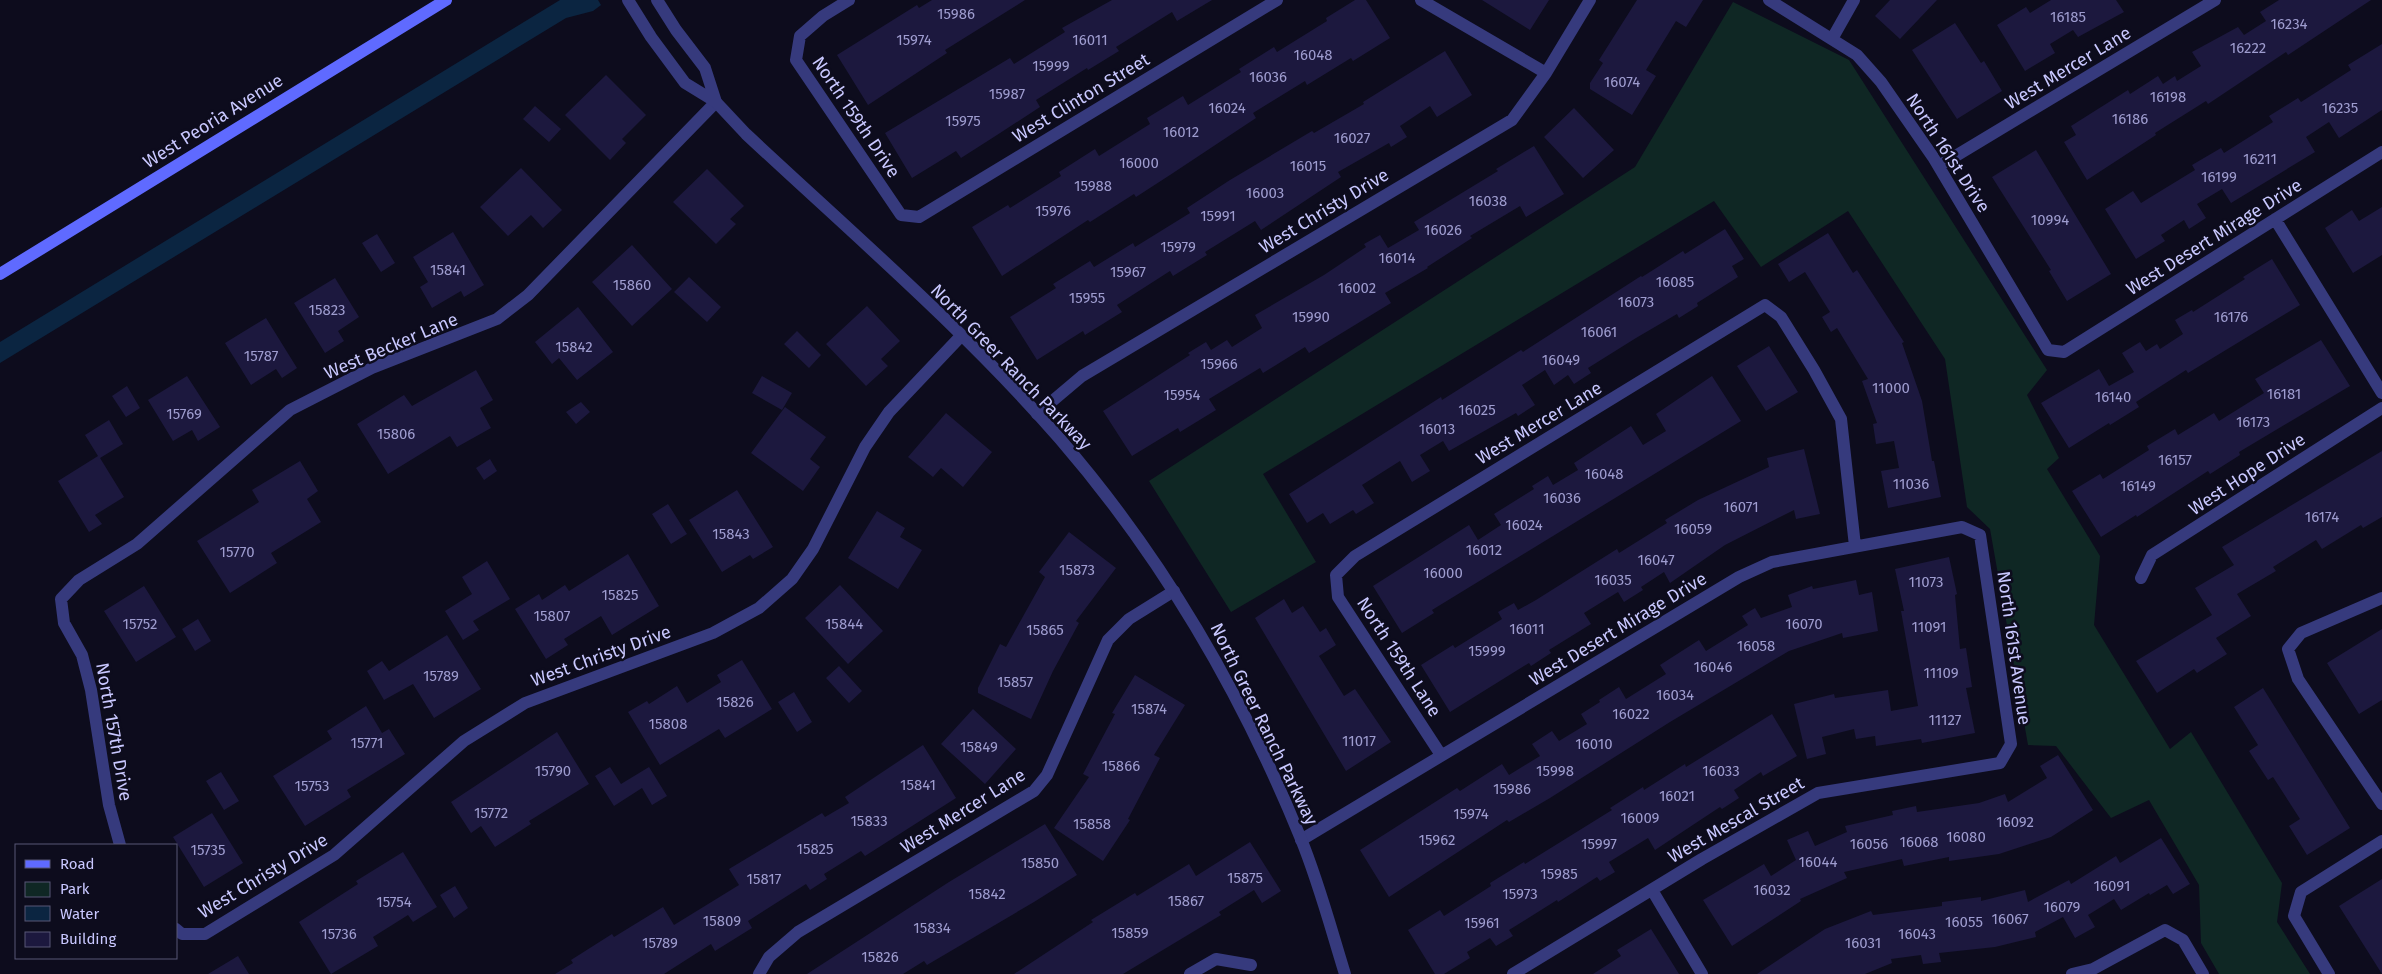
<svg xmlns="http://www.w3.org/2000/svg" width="2382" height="974" viewBox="0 0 2382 974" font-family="'Fira Sans',sans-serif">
<rect width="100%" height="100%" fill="#0d0c1d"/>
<path fill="#0f2724" d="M1733,2L1849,60L2047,370L2027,395L2059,458L2047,469L2100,556L2094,625L2170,749L2191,732L2282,883L2277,922L2310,974H2219L2201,943L2199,885L2149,800L2111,818L2056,746L2028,745L1990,529L1967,507L1945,359L1848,211L1761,267L1714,201L1263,474L1316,562L1231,612L1149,481L1635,167Z"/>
<path fill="#0b2541" d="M560,0H598L601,5L593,11L566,18L0,363V342Z"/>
<path fill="#1c183e" d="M932,0H1025L945,50L947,53L868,105L837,55L917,5L919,8Z
M1112,0H1212L1177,21L1172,12L1116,47L1119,51L1088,70L1087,68L1036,100L1040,107L997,135L961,158L956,151L912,178L885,133L1010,58L1014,64L1065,32L1062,28Z
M1355,0H1366L1390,38L1353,61L1351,58L1307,85L1305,81L1253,113L1256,118L1170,175L1136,197L1134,194L1090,222L1088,220L1002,276L972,227L1008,205L1010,208L1061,176L1059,172L1095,149L1099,156L1150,124L1147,118L1183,96L1188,105L1241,72L1239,69L1274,47L1277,52L1327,21L1326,18Z
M1482,0H1549L1530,30Z
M1637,0H1703L1686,27L1676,21L1646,70L1656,76L1632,115L1590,89V83L1603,63L1599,60Z
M1890,0H1937L1900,39L1875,16Z
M2051,0H2116L2124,12L2078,37L2073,30L2050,44L2055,53L2025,71L1997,25L2026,7L2030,13Z
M2279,0H2371L2288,55L2286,52L2208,104L2206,101L2155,133L2156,135L2087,180L2064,142L2076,135L2071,126L2128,90L2130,94L2158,76L2163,84L2175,76L2177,81L2201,66L2192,52L2238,27L2244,35L2266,21L2260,12Z
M1955,23L1981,63L1984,61L2002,91L1957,119L1912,50Z
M2382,44V110L2339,138L2329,122L2306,137L2315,152L2231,203L2222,189L2197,204L2206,218L2189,229L2184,220L2161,235L2165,241L2136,259L2105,209L2133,191L2141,203L2195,170L2192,165L2221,148L2224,153L2273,122L2269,116L2298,98L2301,102L2351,70L2348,65Z
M1445,51L1472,95L1437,117L1430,106L1400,126L1407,137L1391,147L1389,143L1338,172L1341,177L1261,230L1255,221L1205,252L1207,255L1173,276L1170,271L1117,305L1122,312L1085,335L1083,331L1037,360L1010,317L1056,288L1053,284L1090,261L1094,267L1133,243L1135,247L1190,213L1187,208L1230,180L1312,131L1314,133L1364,104L1363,102Z
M606,75L646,115L622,139L626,143L610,160L565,115Z
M535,106L561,129L549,142L523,119Z
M1574,108L1614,150L1583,178L1544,137Z
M1534,146L1564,194L1526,217L1520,206L1470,236L1472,238L1427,267L1428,268L1385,293L1391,303L1309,353L1305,347L1263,373L1260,368L1209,399L1216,410L1180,432L1178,428L1132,456L1103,411L1190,355L1188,353L1206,342L1211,350L1227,340L1232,347L1262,328L1255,315L1324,275L1366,247L1364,244L1380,235L1388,248L1419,230L1414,222L1498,171L1496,169Z
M2036,150L2111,274L2067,301L2049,271L2051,270L1992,177Z
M521,168L562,210L543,228L531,215L508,236L480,207Z
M707,169L744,206L730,219L736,224L716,244L673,202Z
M2382,207V255L2353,273L2325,228L2352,210L2359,221Z
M1725,229L1744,259L1732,266L1738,277L1697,303L1698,306L1679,318L1677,314L1636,338L1588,368L1591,373L1574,384L1568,375L1554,385L1545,370L1522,385L1535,405L1518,416L1516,413L1449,451L1443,441L1420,455L1430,471L1412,482L1400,461L1362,485L1374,503L1356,514L1353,510L1330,524L1323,513L1307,523L1289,494L1441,397L1442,400L1521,350L1523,352L1641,276L1642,277L1683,251L1685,254Z
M453,232L484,285L464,297L461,291L432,308L420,287L428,282L413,257Z
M1828,233L1853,273L1857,270L1904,342L1902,343L1922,401L1932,461H1934L1941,497L1888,508L1881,471L1899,468L1894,441L1876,444L1873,424L1877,423L1862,381L1868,379L1837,328L1831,332L1822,317L1830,312L1805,272L1789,282L1778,264Z
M377,234L395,263L381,272L362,243Z
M632,245L672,289L632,326L592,282Z
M2272,259L2300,305L2188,373L2186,370L2136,402L2139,407L2110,425L2109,423L2069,448L2041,403L2099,369L2109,386L2134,372L2122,353L2140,342L2146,351L2157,344L2160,349L2183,334L2175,320L2192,310L2193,312L2245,279L2243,277Z
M689,277L721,307L707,322L674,292Z
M335,278L359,317L338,331L344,341L325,353L294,303Z
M867,306L900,341L881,359L888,366L866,386L826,344Z
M578,307L613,352L577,380L559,358L552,364L535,342Z
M266,318L297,368L282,378L276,369L251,385L225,343Z
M797,331L821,355L809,368L784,344Z
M2321,340L2350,386L2239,452L2240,455L2210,474L2208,471L2137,517L2136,515L2101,537L2072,491L2100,474L2103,479L2149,450L2147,446L2175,429L2178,435L2214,413L2219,421L2264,393L2255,379Z
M1769,346L1798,392L1766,411L1737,366Z
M476,370L493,400L480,408L491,428L457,447L450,436L388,474L357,424L404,395L412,406Z
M187,376L220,427L198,441L192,430L173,441L148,400Z
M762,376L792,393L782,410L752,393Z
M1712,376L1741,421L1432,610L1434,613L1402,633L1373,586L1469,525L1478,540L1501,525L1494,514L1534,489L1532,486L1548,476L1553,485L1578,470L1574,463L1631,426L1643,445L1666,431L1656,414Z
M127,386L140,408L126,417L112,396Z
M581,402L590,412L576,424L566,412Z
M785,407L826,437L810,459L820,467L803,491L751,453Z
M946,413L992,452L963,487L941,468L933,477L908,457Z
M109,420L123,444L100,458L124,497L95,515L102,524L89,532L58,481L98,456L85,435Z
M1804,449L1820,514L1796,519L1794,510L1725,545L1670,583L1664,572L1641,587L1643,590L1624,602L1618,592L1584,613L1591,624L1549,650L1551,653L1531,666L1529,663L1450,712L1421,665L1453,645L1455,648L1502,619L1498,612L1514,603L1518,610L1536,600L1617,549L1619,553L1667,523L1665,520L1698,500L1769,467L1767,458Z
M2382,451V517L2363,528L2361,525L2322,549L2316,540L2273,567L2276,571L2237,594L2251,616L2216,638L2227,654L2197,673L2194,669L2157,693L2136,661L2212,615L2195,588L2234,565L2222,547Z
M490,459L497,471L484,480L476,468Z
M300,461L318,491L307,499L321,522L271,553L277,563L230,593L197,541L259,502L252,490Z
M737,490L773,547L753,559L750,555L722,572L689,520Z
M668,504L687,534L671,544L652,514Z
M877,511L905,528L900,537L922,550L898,589L848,558Z
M1069,532L1116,568L1076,621L1079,623L1053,671L1031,719L978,693V688L1000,644L1006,647L1045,577L1039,572Z
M628,554L659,606L612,635L601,616L564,639L568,645L546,659L515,609L539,594L542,600L565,585L569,591Z
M1949,557L1957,594L1955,595L1960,649L1966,648L1972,687L1966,688L1975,733L1922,743L1921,739L1876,746L1875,736L1856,739L1854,729L1822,737L1826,754L1807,759L1794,704L1834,694L1835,698L1888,690L1891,711L1918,706L1901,611H1904L1895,569Z
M487,561L510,599L473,621L479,630L463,640L445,611L472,594L462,577Z
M1856,580L1859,595L1872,592L1878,631L1843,638L1842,633L1789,651L1670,722L1550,798L1509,822L1507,820L1389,897L1360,850L1457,788L1460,791L1502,764L1509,775L1540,756L1532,744L1552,731L1559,741L1587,724L1581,714L1600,702L1599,700L1619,687L1626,699L1666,674L1660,665L1699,640L1706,651L1748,625L1742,616L1755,608L1761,618L1792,607L1788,595L1812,586L1813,589Z
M840,585L883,631L848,664L805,618Z
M144,586L176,637L136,662L104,611Z
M1284,599L1292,613L1303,606L1320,632L1326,628L1336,645L1319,656L1344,696L1355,689L1391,742L1346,771L1255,618Z
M198,619L211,641L195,651L182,629Z
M2382,629V700L2359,714L2327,663Z
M447,635L481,689L434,718L413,684L384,700L367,671L382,661L389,671Z
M742,660L772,709L725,738L719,729L660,765L628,712L647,701L649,704L677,686L687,703L721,682L717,675Z
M839,666L862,691L849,703L826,678Z
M1135,675L1185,705L1154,755L1160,758L1128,819L1130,820L1103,861L1054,828L1089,777L1083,774L1115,714L1112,713Z
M2263,688L2350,828L2307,855L2289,826L2300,819L2273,777L2268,780L2249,751L2258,745L2234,707Z
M794,692L812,722L797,732L778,702Z
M366,706L382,733L389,729L405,754L347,790L351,797L305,826L273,776L332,739L327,731Z
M973,709L1016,749L985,784L941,744Z
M1772,714L1797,756L1763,776L1761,772L1734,790L1739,798L1722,809L1720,807L1655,850L1648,838L1609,862L1615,872L1600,881L1597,877L1558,902L1557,900L1509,930L1513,936L1496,946L1490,938L1467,952L1470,958L1444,974H1435L1408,930L1440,910L1444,916L1491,886L1490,883L1524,862L1525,864L1612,810L1610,808L1643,787L1644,790L1685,764L1686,767Z
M557,732L589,784L529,821L531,824L495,847L481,826L471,833L451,802Z
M923,745L956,798L865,856L861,851L824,874L827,879L810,890L806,884L748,921L752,928L715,951L711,944L664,974H555L573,963L571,960L612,934L614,937L663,907L674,925L739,885L729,869L822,813L825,817L849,803L845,797Z
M2058,755L2093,810L2051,837L1999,854L1949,861V857L1904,866L1902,859L1844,872L1847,878L1800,899L1801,901L1732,946L1703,900L1764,864L1771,876L1796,860L1787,840L1808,831L1815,846L1847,832L1845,826L1893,815L1892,811L1916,806L1917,812L1979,803L2005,794L2008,802L2047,778L2040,766Z
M610,767L621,784L649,767L667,796L652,805L642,788L614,806L595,776Z
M221,772L239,801L224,810L206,781Z
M212,813L243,863L204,887L173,837Z
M1045,824L1077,875L1034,902L927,965L924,961L903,974H807L949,882Z
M2161,838L2190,884L2173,894L2167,885L2150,895L2149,893L2121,910L2114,899L2088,915L2095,927L2075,938L2063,917L2035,932L2036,937L1995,947L1939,953L1941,962L1923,964L1921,955L1891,959L1892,963L1865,974H1757L1825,929L1871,911L1873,915L1942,906V902L1981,897V901L2025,890L2028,902L2069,880L2071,884L2116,856L2120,863Z
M1250,842L1281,891L1262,903L1254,890L1219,912L1221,915L1123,974H1014L1093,922L1091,920L1135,893L1137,896L1189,864L1196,876Z
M403,852L437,907L413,922L408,915L373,937L378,946L331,974L299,922L358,884L356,881Z
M2382,879V974L2339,906Z
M455,886L468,908L454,918L440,895Z
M1651,929L1679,974H1593L1621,956L1617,950Z
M238,956L249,974H208Z"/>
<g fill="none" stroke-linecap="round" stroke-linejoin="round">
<path stroke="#363a7d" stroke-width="12" d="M849,0L823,16L800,36L796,60L901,215L919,217L1277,0
M1421,0L1546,73
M1769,0L1857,55L1881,82L1933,157L2048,350L2064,352L2382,152
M1832,39L1854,0
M1939,166L2215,0
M2275,219L2382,393
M1037,414L1082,376L1512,120L1546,73L1590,0
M2141,578L2152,555L2382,408
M2382,598L2301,633L2288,649L2298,679L2382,804
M1441,755L1338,597L1336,575L1355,556L1765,305L1781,317L1814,370L1841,419L1855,546
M1301,840L1739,577L1772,562L1962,527L1980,535L2011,744L2000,763L1818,793L1702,859L1513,974
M120,845L109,805L91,690L82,655L64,623L61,599L79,580L137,544L290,410L372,368L497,319L528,295L716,102
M1652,890L1702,974
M176,929L182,934H205L334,855L464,741L525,703L713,633L759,608L792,579L813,549L865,447L889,412L961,336
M759,974L769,957L798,932L1034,791L1047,775L1108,640L1129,619L1174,591
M1190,974L1216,959L1251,965
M2072,974L2093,969L2165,930L2183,940L2203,974
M2329,974L2294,916L2301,892L2382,841"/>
<path stroke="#363a7d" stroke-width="12" d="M628,0L651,37L685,83L716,102L746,134C852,233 964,329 1060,439C1162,557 1242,694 1301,839C1319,883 1331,929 1345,974
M657,0L676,30L705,68L716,102"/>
<path stroke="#5f6aff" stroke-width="12" d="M0,274L446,0"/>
</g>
<g text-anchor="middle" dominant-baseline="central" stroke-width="5" stroke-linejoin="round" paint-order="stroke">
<g font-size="15" fill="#9e9ccf">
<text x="956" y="14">15986</text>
<text x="2068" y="17">16185</text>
<text x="2289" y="24">16234</text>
<text x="914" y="40">15974</text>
<text x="1090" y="40">16011</text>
<text x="2248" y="48">16222</text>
<text x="1313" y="55">16048</text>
<text x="1051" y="66">15999</text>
<text x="1268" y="77">16036</text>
<text x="1622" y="82">16074</text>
<text x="1007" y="94">15987</text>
<text x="2168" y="97">16198</text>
<text x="1227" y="108">16024</text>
<text x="2340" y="108">16235</text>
<text x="2130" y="119">16186</text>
<text x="963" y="121">15975</text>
<text x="1181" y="132">16012</text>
<text x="1352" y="138">16027</text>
<text x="2260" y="159">16211</text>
<text x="1139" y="163">16000</text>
<text x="1308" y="166">16015</text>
<text x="2219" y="177">16199</text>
<text x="1093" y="186">15988</text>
<text x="1265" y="193">16003</text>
<text x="1488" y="201">16038</text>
<text x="1053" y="211">15976</text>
<text x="1218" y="216">15991</text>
<text x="2050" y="220">10994</text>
<text x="1443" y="230">16026</text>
<text x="1178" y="247">15979</text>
<text x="1397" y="258">16014</text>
<text x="448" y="270">15841</text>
<text x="1128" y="272">15967</text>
<text x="1675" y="282">16085</text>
<text x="632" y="285">15860</text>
<text x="1357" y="288">16002</text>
<text x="1087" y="298">15955</text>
<text x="1636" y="302">16073</text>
<text x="327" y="310">15823</text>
<text x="1311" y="317">15990</text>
<text x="2231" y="317">16176</text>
<text x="1599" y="332">16061</text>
<text x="574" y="347">15842</text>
<text x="261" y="356">15787</text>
<text x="1561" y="360">16049</text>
<text x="1219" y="364">15966</text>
<text x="1891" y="388">11000</text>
<text x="2284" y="394">16181</text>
<text x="1182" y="395">15954</text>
<text x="2113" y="397">16140</text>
<text x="1477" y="410">16025</text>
<text x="184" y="414">15769</text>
<text x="2253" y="422">16173</text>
<text x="1437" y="429">16013</text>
<text x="396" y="434">15806</text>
<text x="2175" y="460">16157</text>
<text x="1604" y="474">16048</text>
<text x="1911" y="484">11036</text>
<text x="2138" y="486">16149</text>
<text x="1562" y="498">16036</text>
<text x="1741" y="507">16071</text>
<text x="2322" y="517">16174</text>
<text x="1524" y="525">16024</text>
<text x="1693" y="529">16059</text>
<text x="731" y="534">15843</text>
<text x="1484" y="550">16012</text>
<text x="237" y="552">15770</text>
<text x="1656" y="560">16047</text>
<text x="1077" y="570">15873</text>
<text x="1443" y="573">16000</text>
<text x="1613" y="580">16035</text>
<text x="1926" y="582">11073</text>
<text x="620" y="595">15825</text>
<text x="552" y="616">15807</text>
<text x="140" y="624">15752</text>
<text x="844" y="624">15844</text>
<text x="1804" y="624">16070</text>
<text x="1929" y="627">11091</text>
<text x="1527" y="629">16011</text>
<text x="1045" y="630">15865</text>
<text x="1756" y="646">16058</text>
<text x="1487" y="651">15999</text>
<text x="1713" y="667">16046</text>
<text x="1941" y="673">11109</text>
<text x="441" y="676">15789</text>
<text x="1015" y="682">15857</text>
<text x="1675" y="695">16034</text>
<text x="735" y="702">15826</text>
<text x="1149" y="709">15874</text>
<text x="1631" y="714">16022</text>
<text x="1945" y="720">11127</text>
<text x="668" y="724">15808</text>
<text x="1359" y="741">11017</text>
<text x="367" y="743">15771</text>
<text x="1594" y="744">16010</text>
<text x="979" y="747">15849</text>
<text x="1121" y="766">15866</text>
<text x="553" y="771">15790</text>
<text x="1555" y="771">15998</text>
<text x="1721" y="771">16033</text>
<text x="918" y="785">15841</text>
<text x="312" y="786">15753</text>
<text x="1512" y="789">15986</text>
<text x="1677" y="796">16021</text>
<text x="491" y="813">15772</text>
<text x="1471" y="814">15974</text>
<text x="1640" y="818">16009</text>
<text x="869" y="821">15833</text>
<text x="2015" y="822">16092</text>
<text x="1092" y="824">15858</text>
<text x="1966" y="837">16080</text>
<text x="1437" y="840">15962</text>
<text x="1919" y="842">16068</text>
<text x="1599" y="844">15997</text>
<text x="1869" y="844">16056</text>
<text x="815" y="849">15825</text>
<text x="208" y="850">15735</text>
<text x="1818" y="862">16044</text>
<text x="1040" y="863">15850</text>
<text x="1559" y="874">15985</text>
<text x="1245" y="878">15875</text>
<text x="764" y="879">15817</text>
<text x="2112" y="886">16091</text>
<text x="1772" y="890">16032</text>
<text x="987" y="894">15842</text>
<text x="1520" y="894">15973</text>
<text x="1186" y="901">15867</text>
<text x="394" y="902">15754</text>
<text x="2062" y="907">16079</text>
<text x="2010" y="919">16067</text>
<text x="722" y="921">15809</text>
<text x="1964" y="922">16055</text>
<text x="1482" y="923">15961</text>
<text x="932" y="928">15834</text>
<text x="1130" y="933">15859</text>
<text x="339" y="934">15736</text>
<text x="1917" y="934">16043</text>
<text x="660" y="943">15789</text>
<text x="1863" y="943">16031</text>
<text x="880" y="957">15826</text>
</g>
<g font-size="18" fill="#c9c8ff" stroke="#0d0c1d">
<text transform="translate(2068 68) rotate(-31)">West Mercer Lane</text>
<text transform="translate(1081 98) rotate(-31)">West Clinton Street</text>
<text transform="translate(856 117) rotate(56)">North 159th Drive</text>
<text transform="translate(213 121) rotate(-32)">West Peoria Avenue</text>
<text transform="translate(1948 153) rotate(57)">North 161st Drive</text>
<text transform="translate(1324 211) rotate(-31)">West Christy Drive</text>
<text transform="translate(2214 237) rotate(-32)">West Desert Mirage Drive</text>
<text transform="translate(391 346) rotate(-23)">West Becker Lane</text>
<text transform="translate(1011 367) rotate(46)">North Greer Ranch Parkway</text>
<text transform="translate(1539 423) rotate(-31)">West Mercer Lane</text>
<text transform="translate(2247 474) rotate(-33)">West Hope Drive</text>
<text transform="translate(1618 629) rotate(-31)">West Desert Mirage Drive</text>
<text transform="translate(2014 648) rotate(82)">North 161st Avenue</text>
<text transform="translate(601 656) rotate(-20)">West Christy Drive</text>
<text transform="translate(1399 657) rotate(57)">North 159th Lane</text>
<text transform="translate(1264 724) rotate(64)">North Greer Ranch Parkway</text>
<text transform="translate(114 732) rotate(80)">North 157th Drive</text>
<text transform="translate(963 811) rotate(-32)">West Mercer Lane</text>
<text transform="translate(1736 820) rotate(-30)">West Mescal Street</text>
<text transform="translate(263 876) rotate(-31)">West Christy Drive</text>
</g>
</g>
<rect x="15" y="844" width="162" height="115" fill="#0d0c1d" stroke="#585777"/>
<rect x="25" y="860" width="25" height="8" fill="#5f6aff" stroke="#585777"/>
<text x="60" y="869" font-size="15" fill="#c9c8ff">Road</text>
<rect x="25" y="882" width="25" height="15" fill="#0f2724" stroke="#585777"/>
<text x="60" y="894" font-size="15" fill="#c9c8ff">Park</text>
<rect x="25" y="906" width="25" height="15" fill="#0b2541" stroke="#585777"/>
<text x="60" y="919" font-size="15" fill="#c9c8ff">Water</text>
<rect x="25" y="932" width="25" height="15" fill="#1c183e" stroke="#585777"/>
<text x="60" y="944" font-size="15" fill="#c9c8ff">Building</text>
</svg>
